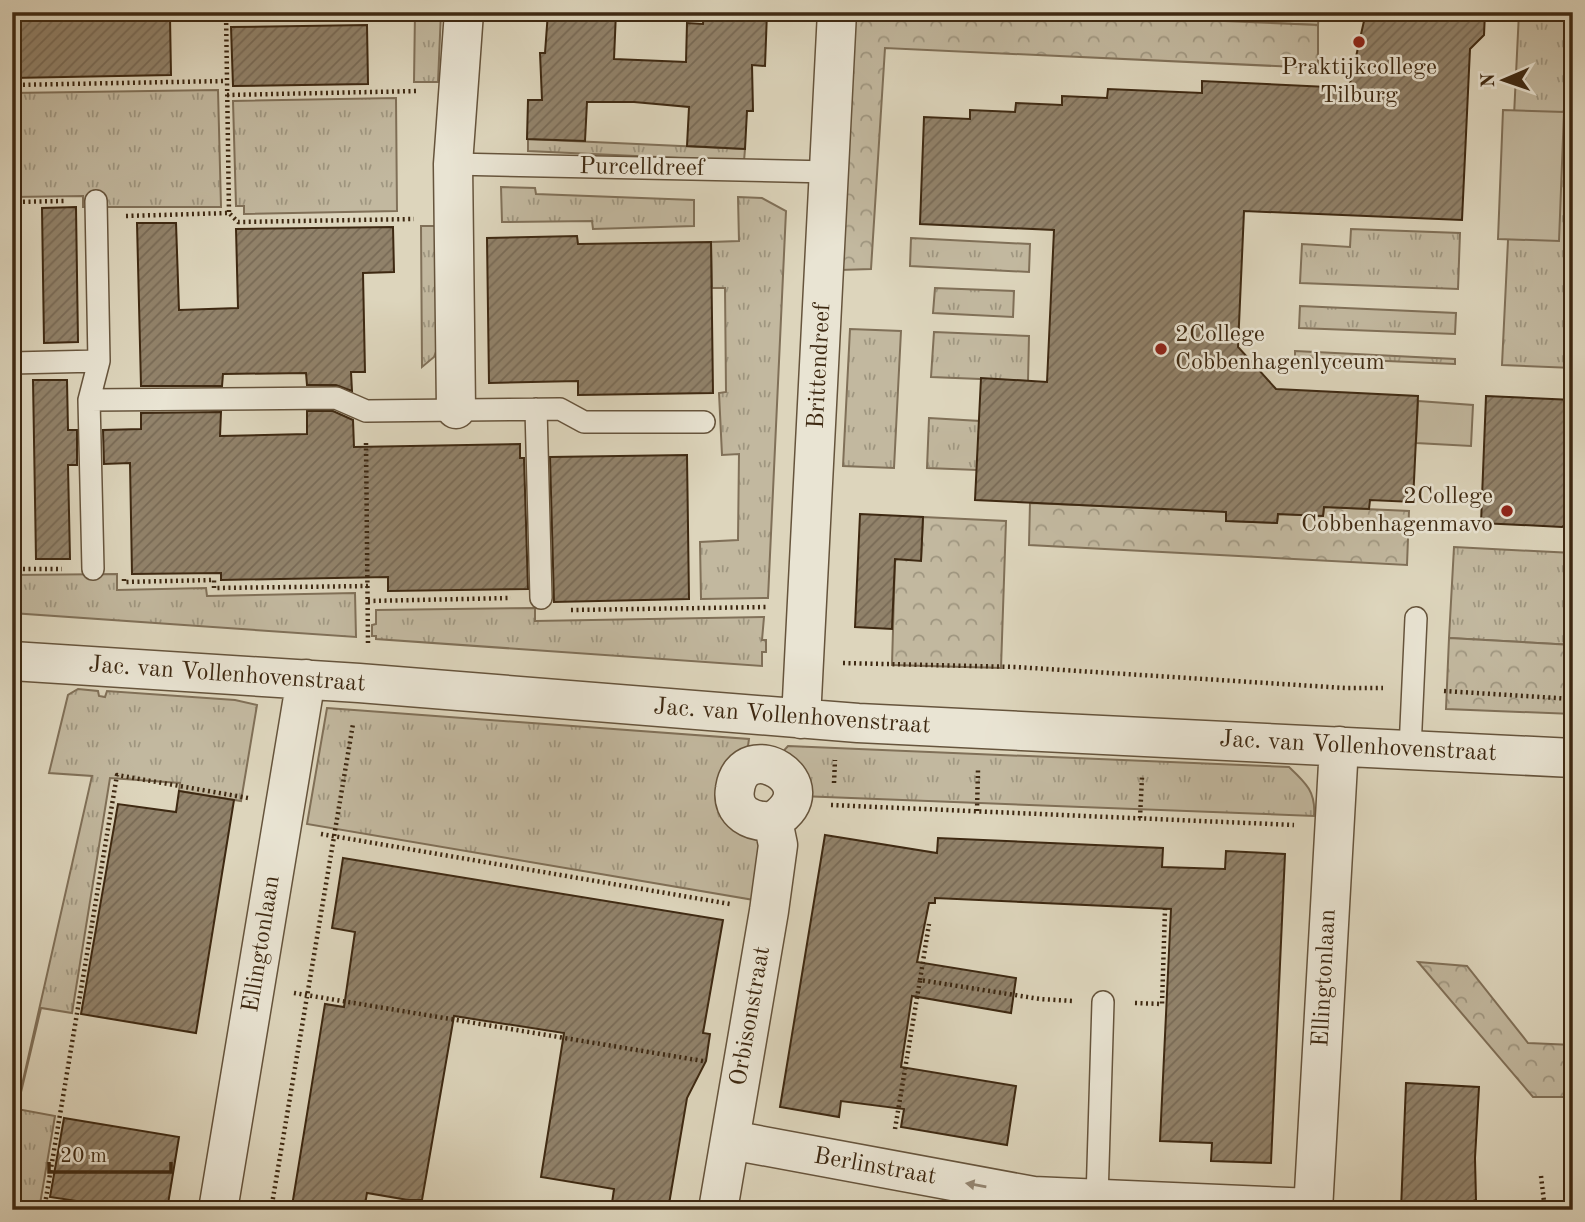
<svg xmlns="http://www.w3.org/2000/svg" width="1585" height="1222" viewBox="0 0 1585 1222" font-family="'Old Standard TT',serif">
<defs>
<pattern id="grass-tufts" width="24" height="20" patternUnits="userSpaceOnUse" patternTransform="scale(1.75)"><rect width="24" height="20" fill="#c2b89f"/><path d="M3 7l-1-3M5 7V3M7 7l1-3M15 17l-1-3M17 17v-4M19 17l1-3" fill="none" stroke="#9f9680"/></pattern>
<pattern id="forest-crowns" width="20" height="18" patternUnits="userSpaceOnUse" patternTransform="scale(1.75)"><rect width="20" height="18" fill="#c2b89f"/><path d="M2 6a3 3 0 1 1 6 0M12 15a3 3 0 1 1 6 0" fill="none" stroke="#9f9680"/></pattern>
<pattern id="building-hatch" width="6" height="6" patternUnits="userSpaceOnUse" patternTransform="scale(1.75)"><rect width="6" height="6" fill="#91826a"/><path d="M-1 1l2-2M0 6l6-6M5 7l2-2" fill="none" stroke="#786a56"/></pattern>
</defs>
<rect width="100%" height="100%" fill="#ddd5bc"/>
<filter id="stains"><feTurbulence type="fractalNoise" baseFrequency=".00286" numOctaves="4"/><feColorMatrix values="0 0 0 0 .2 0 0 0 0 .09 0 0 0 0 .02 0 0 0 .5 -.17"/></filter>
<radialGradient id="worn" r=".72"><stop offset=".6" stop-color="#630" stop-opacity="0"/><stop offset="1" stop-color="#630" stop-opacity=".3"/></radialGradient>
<path fill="url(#grass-tufts)" stroke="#807058" stroke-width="2" d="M415,12H441L438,82H414Z
M1097,12H1319L1318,25L1097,16Z
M1519,12H1573V368L1502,365Z
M218,90L221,207H83V196L12,197V93Z
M396,98L397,211L244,214V206H236L233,101Z
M528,139L745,149L744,161L528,151Z
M501,187L535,188L536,194L694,200V226L593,229L592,221L502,222Z
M738,197L762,198L786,211L768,598L701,599L700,542L738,540L739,454L722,455L719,393L726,392L725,288H712L711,242L739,241Z
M421,226H437V349L434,357L422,367Z
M1351,229L1460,233L1458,289L1300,283L1302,244L1350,247Z
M911,238L1030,244L1029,272L910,266Z
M935,288L1014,291L1013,317L933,313Z
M1300,306L1456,313L1455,334L1299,328Z
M850,329L901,331L894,468L843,466Z
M934,332L1029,336L1028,381L931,377Z
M1295,351L1455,359V364L1295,357Z
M929,418L980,421L977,470L927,468Z
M1454,547L1573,553V645L1449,638Z
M117,574V590L206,588L207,596L355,593L356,637L12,613V575Z
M535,608V621L764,617L762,640H766V652H762V666L376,639V636H372V625L376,624V610Z
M78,689L98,691L99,696L105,697L107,691L235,700L257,705L241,801L179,791L180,783L110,778L72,1013L41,1008L17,1109L55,1116L39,1210H12V1129L92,776L49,773L68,695Z
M327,708L749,739L747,753L756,834L761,853L754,900L307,824Z
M788,746L1289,767C1306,783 1316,792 1314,816L800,796L779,756Z"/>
<path fill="url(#forest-crowns)" stroke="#807058" stroke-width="2" d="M851,12H1013L1318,25V68L885,48L871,269L840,270Z
M1030,503L1226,511V519L1229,521L1277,523L1278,514L1323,516L1324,507L1409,511L1407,565L1029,545Z
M923,517L1006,521L1001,668L892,665L895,559L921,560Z
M1449,638L1573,645V714L1446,709Z
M1418,962L1467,966L1528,1043L1573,1045V1097H1533Z"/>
<path fill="#c2b89f" stroke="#807058" stroke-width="2" d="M1503,110L1564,112L1559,241L1498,239Z
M1418,401L1473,405L1471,446L1416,443Z"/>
<path fill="url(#building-hatch)" stroke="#3e2912" stroke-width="2" d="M548,12H616L614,59L686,62L687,23L703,24L704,12H767L765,66L752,65L753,111H747L745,149L687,146L689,107L634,102H587L585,141L527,139L528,100H542L540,53H545Z
M1366,12H1485L1484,35L1470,49L1462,220L1244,211L1238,347L1276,389L1418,396L1413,502L1370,500L1369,509L1324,507L1323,516L1278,514L1277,523L1226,521V512L975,500L981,378L1047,382L1054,230L920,224L924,117L970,119V110L1015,112L1016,103L1062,105V96L1107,98L1108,89L1202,93V81L1349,88Z
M170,17L171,75L12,78V20Z
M367,25L368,84L233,86L231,27Z
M76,207L78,342L44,343L42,208Z
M137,223H176L179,310L238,308L236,229L393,227L394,272L363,273L365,372H351L352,391L336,385H307L306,373L223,374L222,386H141Z
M577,236L578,244L711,242L713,393L578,395V381L489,383L487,238Z
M33,380H67L68,430H77V465H68L70,559H36Z
M1486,396L1573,400V519L1562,527L1481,523Z
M307,411H333L353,420L354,447L520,444V458H524L528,589L388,591V577L221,580V573L132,574L130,463L104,464L103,430L141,429V413L221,412L220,436L307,434Z
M687,455L689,599L554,602L550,457Z
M860,514L923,517L921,561L895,559L892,629L855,627Z
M179,791L234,800L196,1033L81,1014L118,804L176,812Z
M825,835L937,853L938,838L1163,848L1162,867L1225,869L1226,851L1285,854L1271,1163L1211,1161L1212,1143L1160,1141L1171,909L935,898V903H929L917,962L1016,978L1011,1013L912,996L901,1067L1016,1086L1007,1145L901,1127L904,1109L841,1101L839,1117L780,1107Z
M343,858L723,920L703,1033L710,1034L706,1061L687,1098L668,1210H611L614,1189L541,1177L564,1033L454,1016L422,1200H408L367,1193L364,1210H316L292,1206L325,1004L344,1007L355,932L332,928Z
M1406,1083L1479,1087L1475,1158L1476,1200L1473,1201L1474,1210H1401Z
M64,1118L179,1137L167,1210H110V1206L50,1197Z"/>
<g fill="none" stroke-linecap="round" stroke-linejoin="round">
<defs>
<path id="lane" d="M453,164L830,172
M12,363L99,361
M89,400L336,398L366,411L560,409L584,422H704
M536,409L541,598
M93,569L89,400L99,361L96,201
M1410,749L1416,618
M1097,1199L1103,1002"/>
<path id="street" d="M456,409L453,164L464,12
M12,661L359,683L858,723L1573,758
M801,719L837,12
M731,1140L1033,1196L1313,1208
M218,1210L306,679
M718,1210L769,911L778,845L773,821C832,784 743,733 735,789C731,813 752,823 773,821
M1313,1210L1339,746"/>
</defs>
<use href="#lane" stroke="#66543c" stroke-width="24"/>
<use href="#street" stroke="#66543c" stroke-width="41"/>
<path stroke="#3e2912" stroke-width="4.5" stroke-dasharray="2 3.5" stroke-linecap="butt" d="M226,12L229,213
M12,85L226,81
M227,95L419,91
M12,202L64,201
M126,216L229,213L238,222L414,219
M366,443L368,644
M12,569H62
M124,579V582L214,580V588L368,586
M368,601L511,598
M571,610L768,607
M843,663L1016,667L1345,688H1383
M1444,691L1573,699
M834,783L835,760
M831,805L1294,825
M977,811L978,770
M1140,818L1142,777
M321,834L730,904
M920,980L929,924
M294,993L703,1061
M1135,1003L1162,1004L1165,909
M895,1129L920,980L1040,999L1073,1001
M1541,1176L1545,1210
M44,1210L117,775L248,798
M271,1210L353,724"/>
<use href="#lane" stroke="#e9e4d3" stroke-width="21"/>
<use href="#street" stroke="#e9e4d3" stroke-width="38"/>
</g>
<defs><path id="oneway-solid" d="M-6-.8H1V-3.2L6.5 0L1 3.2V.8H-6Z" transform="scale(1.75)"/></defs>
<use fill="#948672" href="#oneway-solid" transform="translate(976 1185) rotate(-170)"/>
<g fill="#8f2418" stroke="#e9e4d3" stroke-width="2.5">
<circle cx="1359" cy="42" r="7"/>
<circle cx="1161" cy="349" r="7"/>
<circle cx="1507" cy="511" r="7"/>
</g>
<g text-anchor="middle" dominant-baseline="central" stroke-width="5" stroke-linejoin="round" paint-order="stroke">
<g font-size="24" fill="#3e2912" stroke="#e9e4d3">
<text x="1359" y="68">Praktijkcollege<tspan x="1359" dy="28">Tilburg</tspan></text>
<text x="1175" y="335" text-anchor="start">2College<tspan x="1175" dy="28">Cobbenhagenlyceum</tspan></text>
<text x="1493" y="497" text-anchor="end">2College<tspan x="1493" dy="28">Cobbenhagenmavo</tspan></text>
</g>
<g font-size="24" fill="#3e2912" stroke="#e9e4d3">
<text transform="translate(642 168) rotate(1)">Purcelldreef</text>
<text transform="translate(820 366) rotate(-87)">Brittendreef</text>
<text transform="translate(227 675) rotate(4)">Jac. van Vollenhovenstraat</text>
<text transform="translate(792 717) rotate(4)">Jac. van Vollenhovenstraat</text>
<text transform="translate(1358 747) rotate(3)">Jac. van Vollenhovenstraat</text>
<text transform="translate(262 944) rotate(-81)">Ellingtonlaan</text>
<text transform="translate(1325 978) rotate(-87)">Ellingtonlaan</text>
<text transform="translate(751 1016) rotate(-80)">Orbisonstraat</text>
<text transform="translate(875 1167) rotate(10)">Berlinstraat</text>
</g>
</g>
<rect width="1585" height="1222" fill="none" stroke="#ddd5bc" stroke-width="42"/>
<rect x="14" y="14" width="1557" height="1194" fill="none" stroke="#3e2912" stroke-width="3.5"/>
<rect x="21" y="21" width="1543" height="1180" fill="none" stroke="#3e2912" stroke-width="2"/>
<g transform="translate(1504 80) rotate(268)" stroke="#e9e4d3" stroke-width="5" paint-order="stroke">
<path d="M0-5L12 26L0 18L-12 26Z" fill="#3e2912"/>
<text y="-10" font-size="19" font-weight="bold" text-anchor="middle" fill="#3e2912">N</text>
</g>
<path d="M49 1162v10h122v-10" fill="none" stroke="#3e2912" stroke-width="3.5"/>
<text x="60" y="1162" font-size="21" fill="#3e2912" stroke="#e9e4d3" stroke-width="5" paint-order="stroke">20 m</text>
<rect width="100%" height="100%" filter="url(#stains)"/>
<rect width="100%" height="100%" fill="url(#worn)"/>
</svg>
